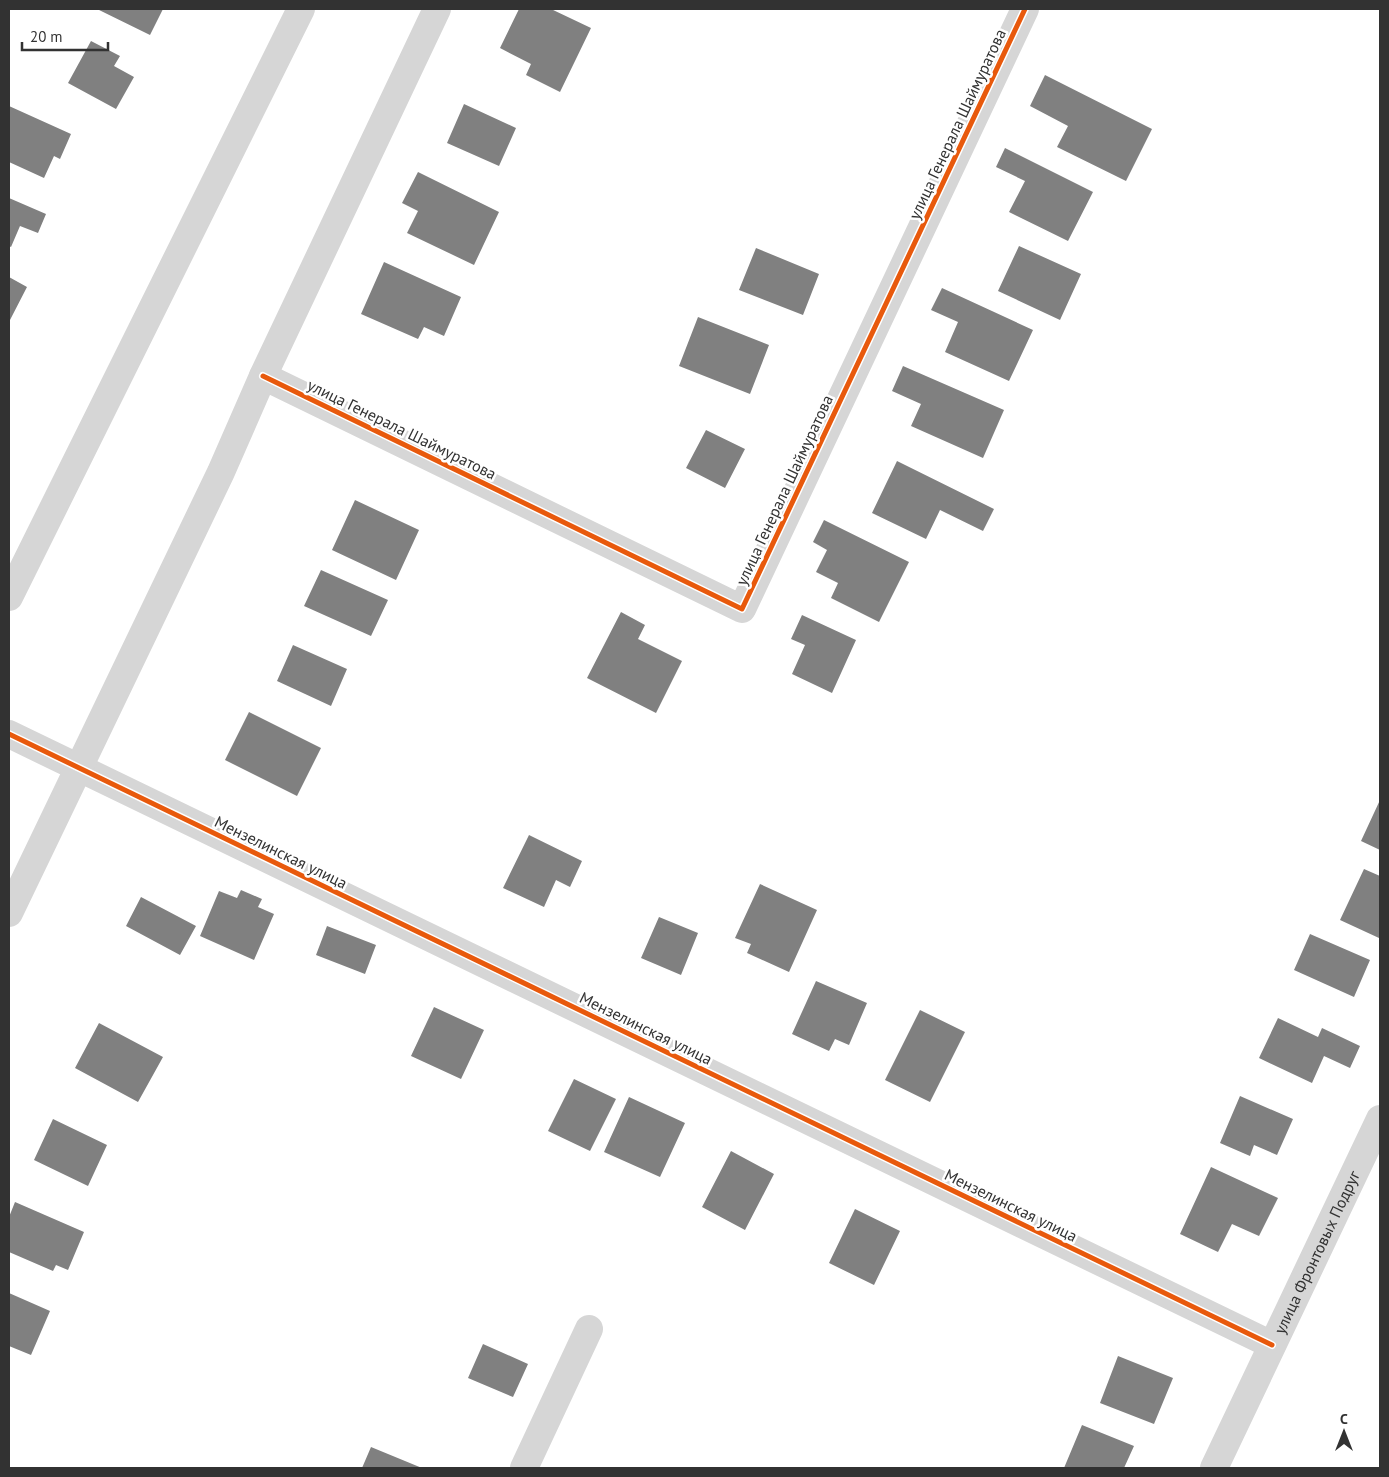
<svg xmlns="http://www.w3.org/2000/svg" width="1389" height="1477" viewBox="0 0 1389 1477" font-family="'PT Sans',sans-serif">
<rect width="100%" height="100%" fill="#fff"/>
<path fill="#808080" d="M97,9H163L150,35Z
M519,9H551L591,28L560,92L526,75L531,64L500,48Z
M91,41L120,56L114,66L134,77L116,109L68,83Z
M1045,75L1152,129L1126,181L1057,147L1068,126L1030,106Z
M464,104L516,128L499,166L447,143Z
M9,106L71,134L60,159L54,156L44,178L9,162Z
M1005,148L1093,192L1068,241L1009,212L1025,181L996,167Z
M418,172L499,212L474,265L407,233L418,211L402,203Z
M9,198L46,214L38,233L20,226L11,247L9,246Z
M1019,246L1081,274L1060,320L998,291Z
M756,248L819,274L803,315L739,290Z
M384,262L461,297L444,336L424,327L418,339L361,314Z
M9,277L27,287L10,320L9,319Z
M942,288L1033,330L1009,381L945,352L958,322L931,310Z
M698,317L769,345L750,394L679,366Z
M903,366L1004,410L983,458L911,426L921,404L892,391Z
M706,430L745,449L725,488L686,468Z
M897,461L994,509L983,531L940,510L926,539L872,513Z
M355,500L419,530L396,580L332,550Z
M824,520L909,562L879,622L831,598L838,583L816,572L827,550L813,542Z
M321,570L388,600L371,636L304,606Z
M621,612L645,625L638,639L682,661L656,713L587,678Z
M802,615L856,640L832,693L792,674L805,645L791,639Z
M293,645L347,669L331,706L277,681Z
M249,712L321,748L297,796L225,760Z
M1380,800V850L1361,841Z
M529,835L582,861L570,887L556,880L544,907L503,888Z
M1364,869L1380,876L1379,938L1340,920Z
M760,884L817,910L789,972L747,953L751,944L735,938Z
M241,890L262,899L258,907L274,914L254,960L200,936L219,891L237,898Z
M141,897L196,926L180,955L126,926Z
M659,917L698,933L681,975L641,958Z
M327,926L376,945L365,974L316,955Z
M1310,934L1370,960L1354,997L1294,970Z
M816,981L867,1003L849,1045L835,1039L829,1051L792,1034Z
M434,1007L484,1030L461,1079L411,1056Z
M920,1010L965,1032L930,1102L885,1080Z
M1278,1018L1318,1037L1322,1028L1360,1046L1350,1068L1324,1056L1312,1083L1259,1058Z
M99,1023L163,1057L138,1102L75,1068Z
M574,1079L616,1099L590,1151L548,1131Z
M1240,1096L1293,1119L1277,1155L1254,1145L1250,1156L1220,1143Z
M629,1097L685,1123L660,1177L604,1152Z
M53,1119L107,1145L88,1186L34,1160Z
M731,1151L774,1174L745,1230L702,1207Z
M1211,1167L1278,1198L1259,1236L1232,1224L1218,1252L1180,1234Z
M15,1202L84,1232L68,1270L56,1265L53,1271L9,1252V1217Z
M855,1209L900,1231L874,1285L829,1263Z
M9,1293L50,1311L31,1355L9,1346Z
M483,1344L528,1364L513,1397L468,1378Z
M1118,1356L1173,1378L1154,1424L1100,1403Z
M1082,1425L1134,1446L1124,1468H1064Z
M371,1447L422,1468H362Z"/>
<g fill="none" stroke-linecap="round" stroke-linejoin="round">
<g stroke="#d6d6d6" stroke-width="28">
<path d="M263,376L742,609L1025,9"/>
<path d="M9,597L301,9"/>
<path d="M9,734L1272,1345"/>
<path d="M9,913L221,472L263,376L437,9"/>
<path d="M524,1468L589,1329"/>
<path id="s1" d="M1214,1468L1380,1119"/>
</g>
<defs>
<path id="cycleway" d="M263,376L742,609L1025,9
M9,734L1272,1345"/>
</defs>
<use href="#cycleway" stroke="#fff" stroke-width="8"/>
<use href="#cycleway" stroke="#e8590c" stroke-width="5"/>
</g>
<g text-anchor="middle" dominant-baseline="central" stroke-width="5" stroke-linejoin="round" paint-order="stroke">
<g font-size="16" fill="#323232" stroke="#fff">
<text transform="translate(957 124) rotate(-65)">улица Генерала Шаймуратова</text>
<text transform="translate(402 429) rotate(26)">улица Генерала Шаймуратова</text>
<text transform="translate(784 490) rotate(-65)">улица Генерала Шаймуратова</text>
<text transform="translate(281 852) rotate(26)">Мензелинская улица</text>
<text transform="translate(646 1028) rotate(26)">Мензелинская улица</text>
<text transform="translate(1011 1205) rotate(26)">Мензелинская улица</text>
<text stroke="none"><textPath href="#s1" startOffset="239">улица Фронтовых Подруг</textPath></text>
</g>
</g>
<rect width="1389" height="1477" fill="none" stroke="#323232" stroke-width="20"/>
<g transform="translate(1344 1432)" stroke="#ffffff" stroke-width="4" paint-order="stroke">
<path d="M0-4L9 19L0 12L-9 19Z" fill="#323232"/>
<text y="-8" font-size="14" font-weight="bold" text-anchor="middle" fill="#323232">С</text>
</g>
<path d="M22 42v8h86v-8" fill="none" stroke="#323232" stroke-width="2.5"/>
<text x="30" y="42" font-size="15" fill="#323232" stroke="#ffffff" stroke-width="4" paint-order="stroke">20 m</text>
</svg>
